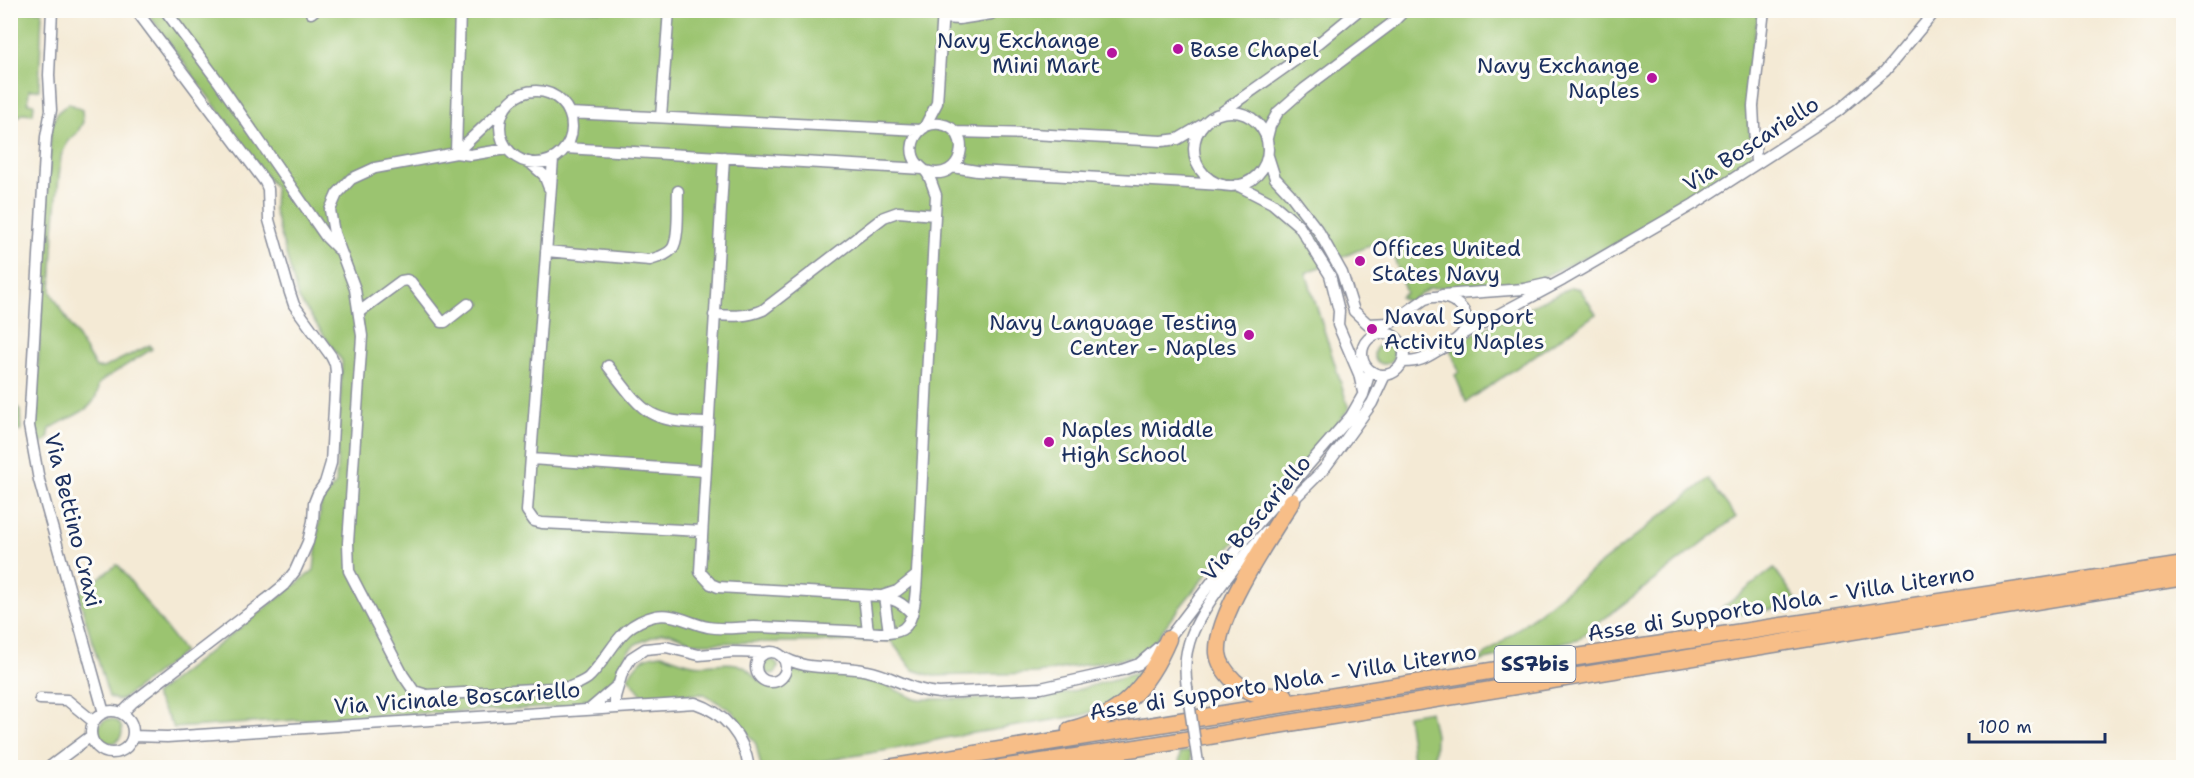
<svg xmlns="http://www.w3.org/2000/svg" width="2194" height="778" viewBox="0 0 2194 778" font-family="'Shantell Sans',sans-serif">
<rect width="100%" height="100%" fill="#fdfcf7"/>
<filter id="ink" filterUnits="userSpaceOnUse"><feTurbulence type="fractalNoise" baseFrequency=".0167" numOctaves="2"/><feDisplacementMap in="SourceGraphic" scale="12" xChannelSelector="R" yChannelSelector="G"/><feConvolveMatrix kernelMatrix="1 2 1 2 8 2 1 2 1" color-interpolation-filters="sRGB"/></filter>
<filter id="wash" filterUnits="userSpaceOnUse"><feTurbulence type="fractalNoise" baseFrequency=".008" numOctaves="4" result="noise"/><feDisplacementMap in="SourceGraphic" scale="24" xChannelSelector="R" yChannelSelector="G"/><feGaussianBlur stdDeviation="1.35" result="paint"/><feColorMatrix in="noise" values="0 0 0 0 0 0 0 0 0 0 0 0 0 0 0 0 0 1.4 0 .05"/><feComposite in="paint" operator="in"/></filter>
<g filter="url(#wash)">
<rect width="100%" height="100%" fill="#f4ead5"/>
<path fill="#9bc470" stroke="#5b7a67" stroke-width="1.5" d="M11,10L42,11L39,90H29L28,103L34,104L33,114L23,113L11,123Z
M146,11H1759C1750,54 1746,118 1752,161L1626,239L1527,284L1430,288L1408,302L1400,297L1406,293L1388,240L1361,249L1306,273L1349,409C1304,465 1254,518 1208,573C1186,600 1164,625 1147,654L1038,673L933,676L913,670L891,641L695,643L670,633H661L636,644L628,651L614,681L596,696L567,707L359,716L174,728L154,695L314,570L321,501L336,484L342,361L298,298L274,210L275,188Z
M69,103L82,110L83,122L77,133L68,141L61,156L54,230L51,292L96,368H103L150,345L152,349L104,379L98,385C99,412 69,415 50,429L48,439L36,447L34,440L51,128L57,113Z
M1572,287L1580,289L1596,314L1466,402L1455,375L1459,372L1450,349L1473,334Z
M1374 354a10 10 0 1 1 20 0a10 10 0 1 1-20 0Z
M11,398L20,411L21,432C6,427 10,411 11,398Z
M1708,479L1736,517L1578,639L1476,662Z
M116,565L119,566L184,652L121,700H117L109,697L78,594Z
M1774,568L1800,605L1708,619Z
M662,654C672,658 683,662 693,664C707,667 722,661 736,664C755,668 753,686 775,684L778,687L786,682L790,673L797,671L847,673L871,678L915,699H1044L1140,672L1154,660L1126,692L1106,706L1083,715L950,737L900,748L782,768L761,767L756,744L732,711L704,694L643,696L628,677C638,662 643,655 662,654Z
M764 667a7 7 0 1 1 14 0a7 7 0 1 1-14 0Z
M1430,711L1435,735L1434,767H1414L1407,715Z
M98 731a12 12 0 1 1 24 0a12 12 0 1 1-24 0Z
M1190,751L1192,767H1179L1180,753Z"/>
</g>
<g filter="url(#ink)">
<g fill="none" stroke-linecap="round" stroke-linejoin="round">
<defs>
<path id="minor" d="M52,10L49,75L51,110L46,137L29,426L39,480L104,713
M165,10L218,81L326,237L338,249
M311,13L315,10
M942,18L959,19L991,14L995,10
M500 127a36 36 0 1 1 72 0a36 36 0 1 1-72 0Z
M1222,112L1314,47L1359,10
M1194 149a37 37 0 1 1 74 0a37 37 0 1 1-74 0Z
M569,113L921,130
M661,117L669,10
M924,128L937,103L943,10
M955,132L1032,134L1162,141L1178,139L1205,123
M1267,138L1270,126L1278,112L1304,89L1391,24L1405,10
M565,148L923,169
M507,149L470,155L456,153L375,168L351,179L337,194L330,210L334,233L355,289L362,336L348,543L349,571L403,675L414,691L427,695L570,687C577,684 586,681 590,676C614,651 618,625 655,616C674,612 691,624 708,627C723,630 739,627 754,627C791,628 828,630 864,632C875,632 895,636 904,628C918,617 916,575 918,558L936,195C933,188 931,179 927,173C924,169 920,167 917,163C910,154 911,141 919,132C924,126 932,123 940,124C975,129 963,184 926,171
M456,153L460,10
M456,153L503,108
M1268,156L1275,178L1290,194L1319,232L1342,273L1354,311L1368,324L1389,323
M724,157L700,572L711,584L718,587L879,596C894,599 902,602 912,614
M553,159L527,511L534,521L542,523L702,531
M529,162L544,175L549,188
M1756,164L1753,106L1764,10
M953,167L977,171L1223,185
M1237,185L1272,203L1299,226L1330,275L1339,311L1338,325L1359,374L1363,392
M546,251L650,260C658,257 666,256 672,249C680,239 677,205 678,191
M1442,295L1524,289L1546,284
M359,312L401,281L407,280L411,282L442,322H445L468,304
M714,315C732,316 747,317 763,310L884,217L898,212L935,215
M1362 354a21 21 0 1 1 42 0a21 21 0 1 1-42 0Z
M1375,334L1425,299C1450,289 1479,314 1461,335C1455,342 1445,347 1437,351C1424,359 1419,362 1403,362
M1462,334L1563,280L1694,204L1838,111L1885,71L1936,10
M608,366C644,413 647,422 708,423
M531,459L705,471
M1288,505L1324,469L1346,439L1372,403L1385,375
M864,596L868,632
M882,596L897,591L916,576
M884,596L889,632
M756 667a15 15 0 1 1 30 0a15 15 0 1 1-30 0Z
M780,655C806,673 838,664 867,671C894,676 910,691 939,693L1041,688L1122,670L1139,664L1168,639L1250,532L1351,416L1363,395L1370,371
M1187,688C1185,674 1184,661 1188,647C1196,611 1241,559 1266,531
M40,699L67,700L94,722
M619,707L615,704V697L622,673L631,658L645,649L666,647L699,655L733,652L766,653
M590,709L619,684
M91 732a21 21 0 1 1 42 0a21 21 0 1 1-42 0Z
M122,713L133,702L267,599L284,585L295,571L308,542L313,521L314,503L318,493L325,483L331,463L336,372L335,364L331,356L294,305L290,293L269,220L268,189L265,182L136,10
M133,736L167,737L695,703C725,713 744,736 749,768
M48,768L91,736"/>
<path id="highway" d="M1285,696C1267,697 1248,694 1234,681C1227,674 1219,664 1218,653C1215,616 1271,534 1292,501
M1070,730C1121,717 1148,686 1168,639
M888,768L1564,659L2184,565
M1001,768L1136,748L2184,577"/>
</defs>
<use href="#minor" stroke="#888c9a" stroke-width="13"/>
<use href="#highway" stroke="#888c9a" stroke-width="19"/>
<use href="#minor" stroke="#fff" stroke-width="10"/>
<use href="#highway" stroke="#f7be88" stroke-width="16"/>
<defs>
<path id="minor-bridge" d="M1187,688L1198,763"/>
</defs>
<use href="#minor-bridge" stroke="#888c9a" stroke-width="13" stroke-linecap="butt"/>
<use href="#minor-bridge" stroke="#fff" stroke-width="10"/>
</g>
</g>
<g fill="#b5179e" stroke="#fdfcf7" stroke-width="2">
<circle cx="1178" cy="49" r="6"/>
<circle cx="1112" cy="53" r="6"/>
<circle cx="1652" cy="78" r="6"/>
<circle cx="1360" cy="261" r="6"/>
<circle cx="1372" cy="329" r="6"/>
<circle cx="1249" cy="335" r="6"/>
<circle cx="1049" cy="442" r="6"/>
</g>
<g text-anchor="middle" dominant-baseline="central" stroke-width="6" stroke-linejoin="round" paint-order="stroke">
<rect fill="#fdfcf7" stroke="#5f6c8c" stroke-width="1.5" x="1494.5" y="646" width="81" height="36" rx="4.5"/>
<g font-size="21" font-weight="bold" fill="#1b2f5e">
<text x="1535" y="664">SS7bis</text>
</g>
<g font-size="22" fill="#1b2f5e" stroke="#fdfcf7" text-anchor="start">
<text x="1100" y="40" text-anchor="end">Navy Exchange<tspan x="1100" dy="25">Mini Mart</tspan></text>
<text x="1190" y="49">Base Chapel</text>
<text x="1640" y="65" text-anchor="end">Navy Exchange<tspan x="1640" dy="25">Naples</tspan></text>
<text x="1372" y="248">Offices United<tspan x="1372" dy="25">States Navy</tspan></text>
<text x="1384" y="316">Naval Support<tspan x="1384" dy="25">Activity Naples</tspan></text>
<text x="1237" y="322" text-anchor="end">Navy Language Testing<tspan x="1237" dy="25">Center - Naples</tspan></text>
<text x="1061" y="429">Naples Middle<tspan x="1061" dy="25">High School</tspan></text>
</g>
<g font-size="22" fill="#1b2f5e" stroke="#fdfcf7">
<text transform="translate(1751 144) rotate(-33)">Via Boscariello</text>
<text transform="translate(1256 518) rotate(-50)">Via Boscariello</text>
<text transform="translate(73 520) rotate(76)">Via Bettino Craxi</text>
<text transform="translate(1781 603) rotate(-9)">Asse di Supporto Nola - Villa Literno</text>
<text transform="translate(1283 682) rotate(-9)">Asse di Supporto Nola - Villa Literno</text>
<text transform="translate(457 698) rotate(-4)">Via Vicinale Boscariello</text>
</g>
</g>
<rect width="2194" height="778" fill="none" stroke="#fdfcf7" stroke-width="36"/>
<path d="M1969 733v9h136v-9" fill="none" stroke="#1b2f5e" stroke-width="3"/>
<text x="1978" y="733" font-size="18" fill="#1b2f5e" stroke="#fdfcf7" stroke-width="4.5" paint-order="stroke">100 m</text>
</svg>
